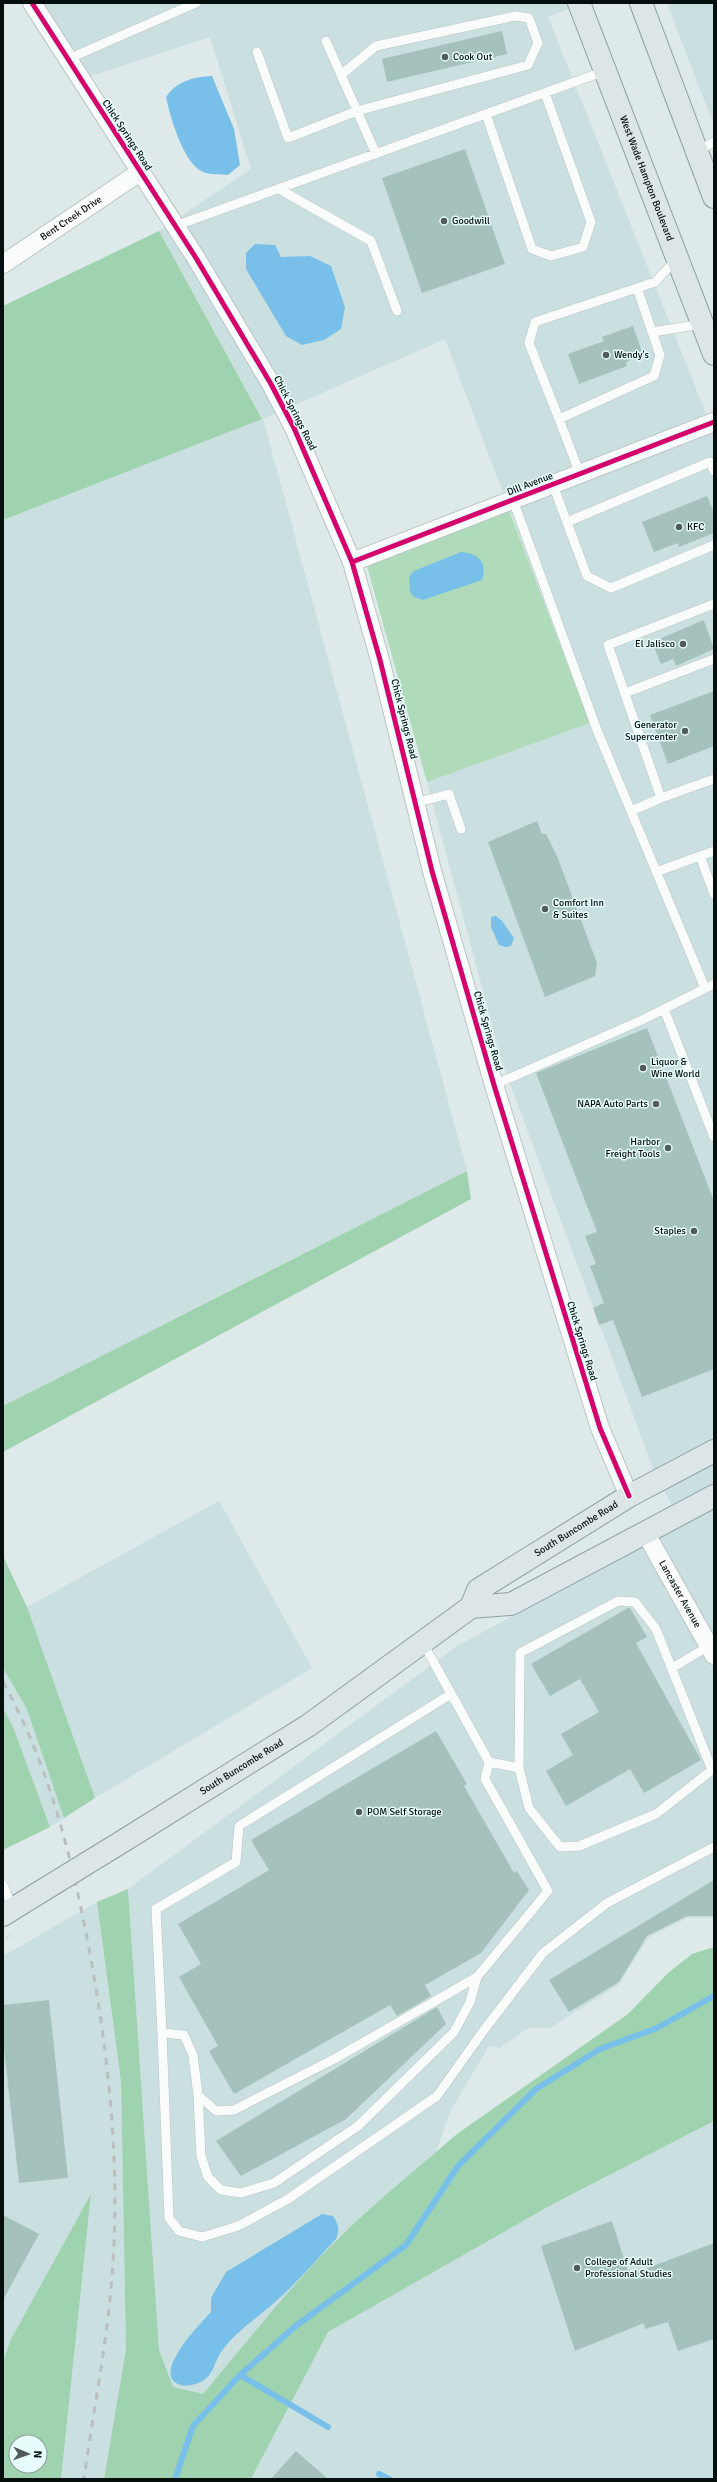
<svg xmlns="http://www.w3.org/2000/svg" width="717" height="2482" viewBox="0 0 717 2482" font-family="Signika,sans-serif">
<rect width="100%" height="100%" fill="#dee9e9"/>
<path fill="#cadfdf" d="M43,3H583L548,17L714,434V1918H687L649,1937L618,1985L550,2028H528L500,2048L489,2046L451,2110L436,2152L343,2234L255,2331L202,2395L173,2387L159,2350L128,1889L457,1646L682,1525L654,1471L502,1062L427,782L590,723L445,339L263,419L467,1171L3,1406V520L262,418L159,231L251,169L210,37L85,78Z
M667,3H714V124L699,87Z
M219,1501L312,1668L95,1798L27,1607Z
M3,1668L27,1709L64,1818L50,1827L13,1727L3,1708Z
M97,1902L121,2081L126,2349L104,2479H61L91,2195L10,2341L3,2362V1956Z
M714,2121V2479H251L328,2332L553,2204Z"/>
<path fill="#afdbbb" d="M504,497L590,723L427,782L362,548Z"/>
<path fill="#9fd2ae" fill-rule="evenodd" d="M159,231L262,419L3,520V306Z
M467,1171L471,1199L3,1452V1406Z
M3,1556L27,1607L95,1798L64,1818L27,1709L3,1668Z
M3,1708L13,1727L50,1827L3,1850Z
M128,1889L159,2350L173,2387L203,2394C248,2340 292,2284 343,2234C379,2199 419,2167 457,2134L628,2014L668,1973L692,1954L714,1947V2121L553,2204L328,2332L251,2479H104L126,2349L121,2081L97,1902Z
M91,2194L61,2479H3V2362L10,2341ZM16,2442H40V2466H16Z"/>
<path fill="#78c0ea" d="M212,76L234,129L240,165L228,175C221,174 209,175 203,172C183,163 170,116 166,97C177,81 193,77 212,76Z
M255,244L275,245L281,257L310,256L331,266L345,307L341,329L324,340L302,345L286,336L246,269V253Z
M461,552C478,554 488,561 482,580L423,600L414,597L410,592L409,577L414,571Z
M496,916L502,921L514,938L511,946L506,947L499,945L491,927V917Z
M322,2214L333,2216C339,2225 340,2230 336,2239C316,2260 297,2283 275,2302C257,2318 235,2332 221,2352C215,2361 213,2376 201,2382C195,2385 184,2387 178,2384C152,2372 202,2322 211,2312V2298L226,2272Z"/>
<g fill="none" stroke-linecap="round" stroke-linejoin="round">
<path stroke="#78c0ea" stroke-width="6" d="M240,2375L328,2427
M379,2474L389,2479
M175,2479L193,2426L240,2375L297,2325L406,2245L458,2166L536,2089L600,2049L657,2028L714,1996"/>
</g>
<path fill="#a4c2bb" d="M502,31L507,54L387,82L382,59Z
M465,149L505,264L422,293L382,178Z
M633,326L643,355L626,362L627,366L579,384L568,354L604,341L602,337Z
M707,496L714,513V533L679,547L678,543L654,552L642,522Z
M704,620L714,649L676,666L673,659L661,664L652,642Z
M714,691V746L668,764L650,715Z
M537,821L542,834H546L557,856L597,963L595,976L545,997L488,842Z
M647,1028L714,1201V1369L642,1397L613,1320L599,1325L593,1308L604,1303L590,1266L596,1264L585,1236L597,1232L536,1073Z
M628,1608H630L647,1637L636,1643L701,1760L644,1793L630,1769L566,1806L546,1771L573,1755L561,1734L599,1712L580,1679L550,1696L531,1664Z
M436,1731L467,1784L464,1786L514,1873L517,1871L529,1890L481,1953L425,1985L431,1996L397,2016L390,2005L234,2094L209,2051L218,2046L179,1977L201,1964L178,1924L269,1870L251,1840Z
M714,1880V1916H687L647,1936L619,1982L569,2012L549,1980Z
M49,2000L68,2178L19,2183L3,2039V2005Z
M437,2007L446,2024L346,2119L241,2176L216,2141Z
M3,2215L39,2234L3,2300Z
M612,2221L629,2275L714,2243V2339L678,2351L668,2322L645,2329L644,2323L575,2351L541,2246Z
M296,2451L328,2479H271Z"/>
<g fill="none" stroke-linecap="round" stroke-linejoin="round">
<defs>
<path id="lane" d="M326,41L357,111L528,65L538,43L529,18L515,16L376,46L341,75
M257,52L288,138L357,111L376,154
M68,59L196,3
M486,114L532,249L551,256L583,247L591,222L545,93
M697,151L714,142
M279,189L371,241L397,311
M175,226L605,71
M637,288L660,355L654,376L559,419L529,343L535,322L655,282L677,259
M652,332L702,324
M559,419L580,474
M553,485L587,576L611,588L714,545
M513,500L597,730L705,988
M567,522L710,462L714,471
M625,693L714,659
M661,798L714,779
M415,803L449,794L461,829
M631,811L661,798L608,645L714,604
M714,851L700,856L714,894
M656,872L700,856
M664,1009L714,1137
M494,1085L642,1020L714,984
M423,1643L489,1762L519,1768L529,1808L560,1847L579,1846L656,1814L712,1770L656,1629L635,1602L618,1601L520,1653L519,1768
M672,1668L709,1646
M451,1694L239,1826L236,1862L156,1909L162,2033L184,2035L193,2055L198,2095L216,2111L234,2110L336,2058L477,1977L548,1891L485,1779L489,1762
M3,1885L13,1909
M162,2033L169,2218L179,2231L202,2237L238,2226L288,2199L437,2096L484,2030L543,1953L607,1903L714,1847
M198,2095L201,2156L208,2177L221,2190L241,2193L274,2183L358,2126L454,2032L470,2002L477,1977"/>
<g id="street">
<path d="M32,3L196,258L271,384L294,428L352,562L380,660L432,871L494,1085L600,1428L629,1496"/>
<path id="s1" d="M3,264L140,172"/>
<path d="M352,562L714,422"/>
<path id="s2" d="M645,1532L714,1655"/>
</g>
<g id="primary">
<path id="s3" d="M579,3L714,354"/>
<path d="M641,3L714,197"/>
<path d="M471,1607L511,1604L714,1496"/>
<path id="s4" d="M128,1838L309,1725L471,1607L478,1590L629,1496L714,1451"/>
<path d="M3,1915L19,1905"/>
</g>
</defs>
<use href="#lane" stroke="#bbc4c4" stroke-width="10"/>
<use href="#street" stroke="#bbc4c4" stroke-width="20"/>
<use href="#primary" stroke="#8ca0a3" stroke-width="24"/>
<path stroke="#c5c9c9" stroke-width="2.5" stroke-dasharray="1 3" stroke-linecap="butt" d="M3,1940L12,1935"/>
<use href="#lane" stroke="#fafcfc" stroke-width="9"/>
<use href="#street" stroke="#fafcfc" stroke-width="18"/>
<use href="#primary" stroke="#dce6e7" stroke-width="22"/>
<path stroke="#bbbebe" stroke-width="3" stroke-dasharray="7 7" stroke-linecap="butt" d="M3,1682C47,1761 70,1850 87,1938C108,2049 121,2163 112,2276C107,2344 93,2412 84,2479"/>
<defs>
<path id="primary-bridge" d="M19,1905L128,1838"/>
</defs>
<use href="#primary-bridge" stroke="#8ca0a3" stroke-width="24" stroke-linecap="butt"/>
<use href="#primary-bridge" stroke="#dce6e7" stroke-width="22"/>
<defs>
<path id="cycleway" d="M32,3L196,258L271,384L294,428L352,562L380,660L432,871L494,1085L600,1428L629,1496
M352,562L714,422"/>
</defs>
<use href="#cycleway" stroke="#e6fcfb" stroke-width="8"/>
<use href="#cycleway" stroke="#d6006c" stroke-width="5"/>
</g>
<g fill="#525b5b" stroke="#e6fcfb" stroke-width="1.5">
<circle cx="445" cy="57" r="4"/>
<circle cx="444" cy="221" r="4"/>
<circle cx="606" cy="355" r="4"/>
<circle cx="679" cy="527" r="4"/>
<circle cx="683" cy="644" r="4"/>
<circle cx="685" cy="731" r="4"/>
<circle cx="545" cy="909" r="4"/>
<circle cx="643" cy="1068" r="4"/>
<circle cx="656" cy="1104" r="4"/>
<circle cx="668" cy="1148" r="4"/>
<circle cx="694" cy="1231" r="4"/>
<circle cx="359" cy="1812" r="4"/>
<circle cx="577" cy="2268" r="4"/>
</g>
<g text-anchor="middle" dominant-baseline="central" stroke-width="3" stroke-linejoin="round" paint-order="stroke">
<g font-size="10" fill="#070e0e" stroke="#e6fcfb" text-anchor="start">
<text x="453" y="57">Cook Out</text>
<text x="452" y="221">Goodwill</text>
<text x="614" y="355">Wendy's</text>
<text x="687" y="527">KFC</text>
<text x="675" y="644" text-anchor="end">El Jalisco</text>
<text x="677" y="725" text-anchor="end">Generator<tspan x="677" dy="12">Supercenter</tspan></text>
<text x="553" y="903">Comfort Inn<tspan x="553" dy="12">&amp; Suites</tspan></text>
<text x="651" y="1062">Liquor &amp;<tspan x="651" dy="12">Wine World</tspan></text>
<text x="648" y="1104" text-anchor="end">NAPA Auto Parts</text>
<text x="660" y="1142" text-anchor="end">Harbor<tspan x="660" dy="12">Freight Tools</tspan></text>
<text x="686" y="1231" text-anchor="end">Staples</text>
<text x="367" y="1812">POM Self Storage</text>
<text x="585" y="2262">College of Adult<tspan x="585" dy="12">Professional Studies</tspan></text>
</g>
<g font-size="10" fill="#070e0e" stroke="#e6fcfb">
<text transform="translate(127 135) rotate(57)">Chick Springs Road</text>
<text stroke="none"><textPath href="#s3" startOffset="188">West Wade Hampton Boulevard</textPath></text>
<text stroke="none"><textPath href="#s1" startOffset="82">Bent Creek Drive</textPath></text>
<text transform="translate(295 413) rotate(63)">Chick Springs Road</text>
<text transform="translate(530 484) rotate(-21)">Dill Avenue</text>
<text transform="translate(404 719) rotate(76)">Chick Springs Road</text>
<text transform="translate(488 1031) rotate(74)">Chick Springs Road</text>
<text transform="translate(582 1341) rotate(73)">Chick Springs Road</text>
<text stroke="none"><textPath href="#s4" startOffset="548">South Buncombe Road</textPath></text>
<text stroke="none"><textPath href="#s2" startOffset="71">Lancaster Avenue</textPath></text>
<text stroke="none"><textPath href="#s4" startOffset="134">South Buncombe Road</textPath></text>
</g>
</g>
<rect width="717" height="2482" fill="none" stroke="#070e0e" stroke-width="8"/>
<g transform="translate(28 2454) rotate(92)"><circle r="19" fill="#e6fcfb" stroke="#8d9d9c"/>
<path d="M0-3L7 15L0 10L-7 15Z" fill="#525b5b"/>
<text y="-6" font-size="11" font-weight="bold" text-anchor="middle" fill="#070e0e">N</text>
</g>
</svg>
